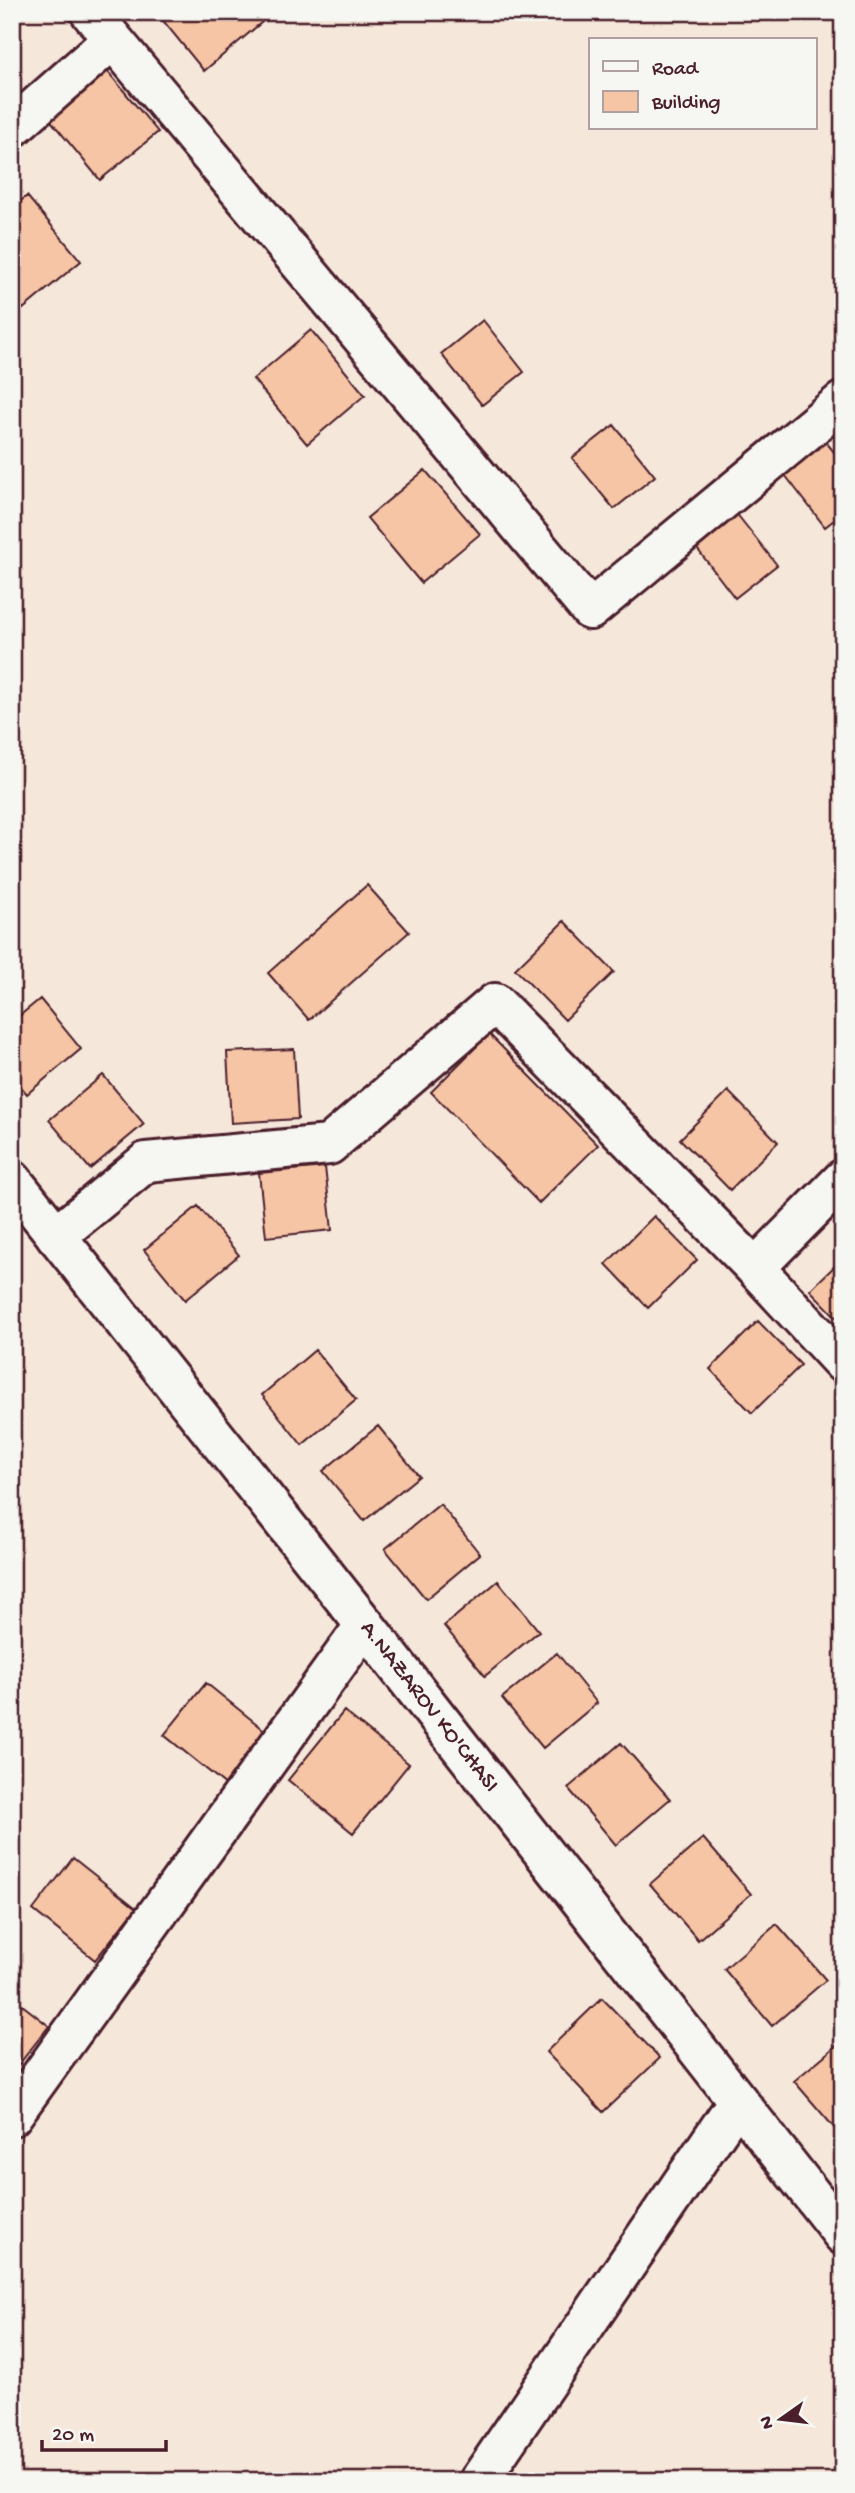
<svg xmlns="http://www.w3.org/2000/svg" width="855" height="2493" viewBox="0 0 855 2493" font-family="'Gochi Hand',sans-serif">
<rect width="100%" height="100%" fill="#f6e7db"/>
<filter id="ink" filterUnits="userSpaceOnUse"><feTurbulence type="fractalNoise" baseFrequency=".0143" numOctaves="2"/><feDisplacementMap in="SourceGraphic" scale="14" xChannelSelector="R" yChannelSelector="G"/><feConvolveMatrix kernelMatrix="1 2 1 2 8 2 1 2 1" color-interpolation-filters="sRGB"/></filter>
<g filter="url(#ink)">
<path fill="#f6c5a6" stroke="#4a1f2b" stroke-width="2" d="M156,12H254L262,22L204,71Z
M104,67L158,132L100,180L46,115Z
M27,196L81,261L23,309L12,297V208Z
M483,320L524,372L482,405L441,354Z
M311,330L365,395L307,444L253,379Z
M614,425L655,476L614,509L572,458Z
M826,442L843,463V513L825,527L785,475Z
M425,470L480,534L421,583L367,518Z
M736,513L777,565L735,598L695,546Z
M367,885L409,932L309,1020L268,973Z
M564,921L614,972L565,1020L515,969Z
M40,999L81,1049L27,1094L12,1076V1022Z
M489,1034L598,1145L539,1203L431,1092Z
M294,1049L298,1119L231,1123L227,1052Z
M103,1075L144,1124L90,1169L49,1120Z
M728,1091L778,1142L730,1190L680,1139Z
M325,1167L332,1230L266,1237L259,1173Z
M198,1206L239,1255L185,1300L144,1250Z
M654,1216L697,1260L648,1308L606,1264Z
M843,1258V1324L810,1290Z
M758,1321L801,1365L752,1413L710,1369Z
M315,1350L356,1400L302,1445L262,1395Z
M378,1426L419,1476L364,1521L323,1471Z
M440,1504L480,1554L426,1599L385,1549Z
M498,1581L539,1631L485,1676L444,1626Z
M557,1653L597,1703L543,1748L502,1698Z
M206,1683L268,1733L226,1785L164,1735Z
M344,1711L409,1764L353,1833L288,1780Z
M621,1743L670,1799L616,1845L568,1788Z
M703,1838L751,1894L698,1940L650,1884Z
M73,1858L136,1908L95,1960L33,1910Z
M777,1924L826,1980L772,2026L724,1969Z
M12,1997L49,2026L12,2073Z
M602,1998L660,2058L603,2112L546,2052Z
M843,2040V2138L794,2081Z"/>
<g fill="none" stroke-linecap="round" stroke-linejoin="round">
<defs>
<g id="street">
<path d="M90,12L590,610L843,401"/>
<path d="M12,128L112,40"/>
<path id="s1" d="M12,1180L365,1625L843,2235"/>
<path d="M56,1236L146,1162L329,1145L495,1003L755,1268L843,1363"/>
<path d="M755,1268L843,1179"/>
<path d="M12,2116L365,1625"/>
<path d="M479,2481L738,2101"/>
</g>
</defs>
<use href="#street" stroke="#4a1f2b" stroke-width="44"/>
<use href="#street" stroke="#f6f6f2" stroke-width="38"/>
</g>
</g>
<g text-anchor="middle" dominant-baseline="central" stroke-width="5" stroke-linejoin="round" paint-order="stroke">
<g font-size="23" fill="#4a1f2b" stroke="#f6f6f2">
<text stroke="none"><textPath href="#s1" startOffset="672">A.NAZAROV KO'CHASI</textPath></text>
</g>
</g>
<rect width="855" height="2493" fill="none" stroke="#f6f6f2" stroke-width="42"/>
<rect x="21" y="21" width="813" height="2451" fill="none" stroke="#4a1f2b" stroke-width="2.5" filter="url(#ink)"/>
<rect x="589" y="38" width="228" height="91" fill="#f6f6f2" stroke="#b1a0a2" stroke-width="2"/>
<rect x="603" y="61" width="35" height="10" fill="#f6f6f2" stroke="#b1a0a2" stroke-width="2"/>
<text x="652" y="74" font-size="21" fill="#4a1f2b">Road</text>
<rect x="603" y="91" width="35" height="21" fill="#f6c5a6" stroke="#b1a0a2" stroke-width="2"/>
<text x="652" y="108" font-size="21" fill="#4a1f2b">Building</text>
<g transform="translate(781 2419) rotate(256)" stroke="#f6f6f2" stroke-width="5" paint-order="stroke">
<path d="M0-5L12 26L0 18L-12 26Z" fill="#4a1f2b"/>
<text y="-10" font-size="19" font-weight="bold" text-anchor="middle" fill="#4a1f2b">N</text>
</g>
<path d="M42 2440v10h124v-10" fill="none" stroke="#4a1f2b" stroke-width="3.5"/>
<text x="52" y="2440" font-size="21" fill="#4a1f2b" stroke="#f6f6f2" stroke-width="5" paint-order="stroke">20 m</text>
</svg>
